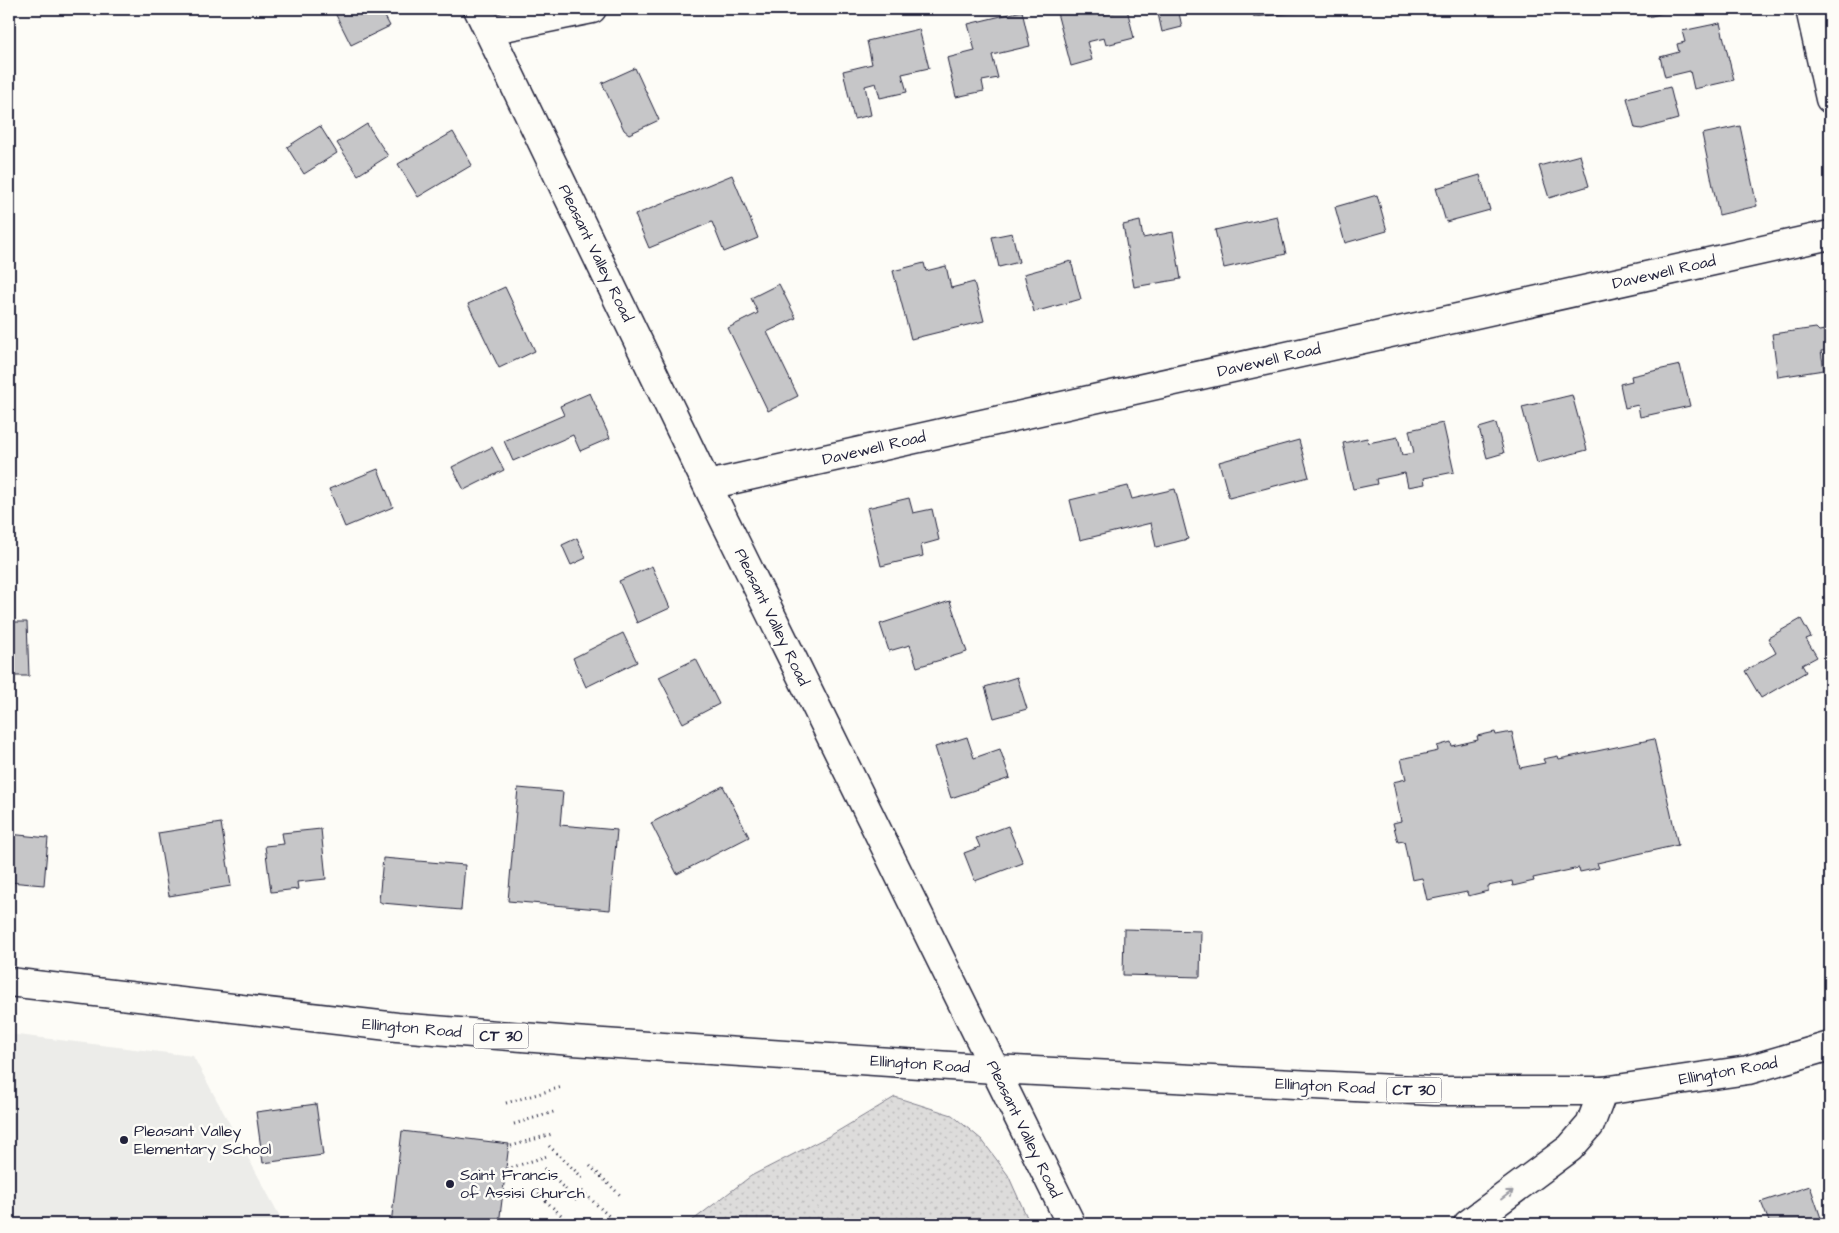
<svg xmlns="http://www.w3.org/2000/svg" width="1839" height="1233" viewBox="0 0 1839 1233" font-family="'Architects Daughter',sans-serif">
<defs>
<pattern id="grass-dots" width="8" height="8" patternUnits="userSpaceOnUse" patternTransform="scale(1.25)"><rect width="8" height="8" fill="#dddcdb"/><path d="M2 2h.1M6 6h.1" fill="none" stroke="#bdbcbd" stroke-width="1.8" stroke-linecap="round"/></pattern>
</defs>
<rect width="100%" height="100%" fill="#fdfcf7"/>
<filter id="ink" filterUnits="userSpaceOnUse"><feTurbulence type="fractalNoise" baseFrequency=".02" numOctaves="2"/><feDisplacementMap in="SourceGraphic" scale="10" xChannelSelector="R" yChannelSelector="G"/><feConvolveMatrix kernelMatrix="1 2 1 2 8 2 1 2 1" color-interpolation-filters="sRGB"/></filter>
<g filter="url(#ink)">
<path fill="#ecece9" d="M9,1034L193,1056L284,1224H9Z"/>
<path fill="url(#grass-dots)" stroke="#807f8b" d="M895,1097L952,1115L982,1140L1008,1175L1030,1224H688L751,1176L833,1134Z"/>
<path fill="#c6c6c8" stroke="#22223b" d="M333,9H381L390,26L351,45Z
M1056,9H1102L1104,14L1127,9L1134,38L1106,45L1104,38L1087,42L1092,60L1071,66Z
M1157,9H1200L1179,13L1182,27L1162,32Z
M1253,9H1334L1254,17Z
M1646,9H1678L1648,17Z
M1022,11L1030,46L992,55L998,78L982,81L984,91L956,97L947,58L975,51L968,24Z
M1720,23L1734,80L1694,89L1690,71L1665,77L1660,57L1679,52L1677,44L1685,42L1682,31Z
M919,29L929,68L902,74L907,92L880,98L876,83L865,86L871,115L854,119L843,71L872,64L867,41Z
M635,68L659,120L629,134L624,130L602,83Z
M1670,87L1678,119L1642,129L1635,128L1627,98Z
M367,124L388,156L358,175L337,143Z
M320,126L337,153L304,174L287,147Z
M1740,126L1757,206L1719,215L1702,134Z
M453,132L472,165L418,197L398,164Z
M1580,155L1589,186L1549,198L1539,166Z
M732,175L758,238L724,252L712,222L649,248L635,215Z
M1480,175L1490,210L1446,222L1436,188Z
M1377,195L1387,231L1345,243L1335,207Z
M1277,216L1286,254L1224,268L1215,230Z
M1140,221L1143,238L1173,232L1181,279L1134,287L1123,225Z
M1012,233L1019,262L999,267L992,237Z
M1071,261L1081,299L1034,312L1024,274Z
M924,263L926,271L946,266L951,288L974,282L984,321L911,339L893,271Z
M779,284L796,318L767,332L798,396L768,411L728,328L758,313L751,298Z
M505,287L535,351L499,368L468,304Z
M1816,328L1819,331L1830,329V350L1821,351L1824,370L1778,377L1772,334Z
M1680,365L1690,406L1640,417L1638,405L1625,408L1620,384L1632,381L1631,376Z
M590,393L610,438L580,451L573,435L513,461L504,441L564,415L560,406Z
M1572,395L1587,450L1537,463L1522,407Z
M1443,423L1454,472L1424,478L1425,484L1408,487L1405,473L1376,479L1377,484L1353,489L1343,443L1367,438L1368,443L1398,437L1402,455L1414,453L1409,430Z
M1496,423L1504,453L1487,458L1479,428Z
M1299,440L1309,477L1229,498L1219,462Z
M492,447L504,470L464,490L452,467Z
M378,469L393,507L345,527L329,489Z
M1128,486L1132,499L1175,489L1188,539L1156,547L1151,523L1080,540L1070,500Z
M909,498L913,513L932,509L939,540L921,545L923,556L881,566L867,508Z
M577,538L586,558L571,565L562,545Z
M652,566L670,608L637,623L619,581Z
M950,601L967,652L917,667L910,645L889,651L880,624Z
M1801,619L1811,637L1806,639L1817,657L1802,665L1806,672L1761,698L1745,671L1776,653L1768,638Z
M9,622H27L29,676H9Z
M623,633L637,662L586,687L573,658Z
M696,659L719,704L683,723L659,677Z
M1017,677L1027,709L994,718L985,687Z
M1495,732L1496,735L1512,732L1520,768L1545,763L1543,759L1558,756L1559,759L1654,739L1678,845L1597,863L1599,868L1580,872L1579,868L1533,878L1534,881L1513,886L1512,881L1488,886V891L1468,896L1467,892L1427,900L1422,878L1412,880L1404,841L1398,842L1393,823L1401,821L1393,782L1406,779L1401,759L1438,751L1437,746L1451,742L1452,746L1478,740L1477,736Z
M967,737L974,758L1000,749L1010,778L951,798L935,747Z
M723,786L749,837L677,874L651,823Z
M518,788L563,792L560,825L617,830L610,910L508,901Z
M221,823L231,886L169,896L158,833Z
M1008,826L1023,863L975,881L964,853L980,847L976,838Z
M321,829L326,879L297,882L298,889L271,892L265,846L284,844L282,833Z
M9,834L48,838L44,885L9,882Z
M383,858L465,865L461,910L382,903L379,901Z
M1124,929L1201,931L1200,977L1123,975Z
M316,1104L323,1155L263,1163L256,1112Z
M402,1131L509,1144L499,1224H391Z
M1810,1186L1823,1224H1770L1761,1202Z"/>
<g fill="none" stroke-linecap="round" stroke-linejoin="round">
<defs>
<path id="minor" d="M1810,9L1830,99
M489,30L592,9
M708,485L1830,235
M1468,1224L1570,1148L1590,1125L1603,1091"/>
<path id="secondary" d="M478,9L712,495L1071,1224"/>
<path id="primary" d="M9,982L397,1027L573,1041L995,1069L1434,1091H1603L1748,1070L1830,1046"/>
</defs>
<use href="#minor" stroke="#22223b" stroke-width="31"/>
<use href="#secondary" stroke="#22223b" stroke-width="31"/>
<use href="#primary" stroke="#22223b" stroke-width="31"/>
<path stroke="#22223b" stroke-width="3" stroke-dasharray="1 4" stroke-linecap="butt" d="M506,1103L562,1087
M514,1124L557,1111
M511,1146L552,1134
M549,1146L585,1180
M590,1166L620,1195
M544,1168L579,1203
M507,1169L547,1156
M582,1191L612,1219
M538,1194L571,1224"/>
<use href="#minor" stroke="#fdfcf7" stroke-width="28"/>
<use href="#secondary" stroke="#fdfcf7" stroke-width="28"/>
<use href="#primary" stroke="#fdfcf7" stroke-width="28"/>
</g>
<defs><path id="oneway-shaft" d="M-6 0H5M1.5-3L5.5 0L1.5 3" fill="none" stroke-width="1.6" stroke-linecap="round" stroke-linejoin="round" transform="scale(1.25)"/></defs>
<use stroke="#9a9aa2" href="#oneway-shaft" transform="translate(1507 1195) rotate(-37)"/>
</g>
<g fill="#22223b" stroke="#fdfcf7" stroke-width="2">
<circle cx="124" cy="1140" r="5"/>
<circle cx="450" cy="1184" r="5"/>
</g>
<g text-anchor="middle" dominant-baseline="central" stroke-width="5" stroke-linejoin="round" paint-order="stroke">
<g fill="#fdfcf7" stroke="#646373" stroke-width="1">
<rect x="473.5" y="1023.5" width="55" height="25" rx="4"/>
<rect x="1386.5" y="1077.5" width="55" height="25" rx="4"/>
</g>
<g font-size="15" font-weight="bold" fill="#22223b">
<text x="501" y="1036">CT 30</text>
<text x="1414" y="1090">CT 30</text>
</g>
<g font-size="16" fill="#22223b" stroke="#fdfcf7">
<text transform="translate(596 253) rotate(64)">Pleasant Valley Road</text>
<text transform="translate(1664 272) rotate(-13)">Davewell Road</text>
<text transform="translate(1269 360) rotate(-13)">Davewell Road</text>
<text transform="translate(874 448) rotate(-13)">Davewell Road</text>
<text transform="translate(772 617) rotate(64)">Pleasant Valley Road</text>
<text transform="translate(412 1028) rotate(5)">Ellington Road</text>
<text transform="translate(920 1064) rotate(4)">Ellington Road</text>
<text transform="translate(1728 1071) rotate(-10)">Ellington Road</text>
<text transform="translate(1325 1086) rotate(3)">Ellington Road</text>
<text transform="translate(1024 1129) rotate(64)">Pleasant Valley Road</text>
</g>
<g font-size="16" fill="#22223b" stroke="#fdfcf7" text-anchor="start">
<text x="134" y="1131">Pleasant Valley<tspan x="134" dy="18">Elementary School</tspan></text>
<text x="460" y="1175">Saint Francis<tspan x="460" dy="18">of Assisi Church</tspan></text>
</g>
</g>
<rect width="1839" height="1233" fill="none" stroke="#fdfcf7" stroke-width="30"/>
<rect x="15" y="15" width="1809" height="1203" fill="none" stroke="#22223b" stroke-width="2" filter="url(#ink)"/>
</svg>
